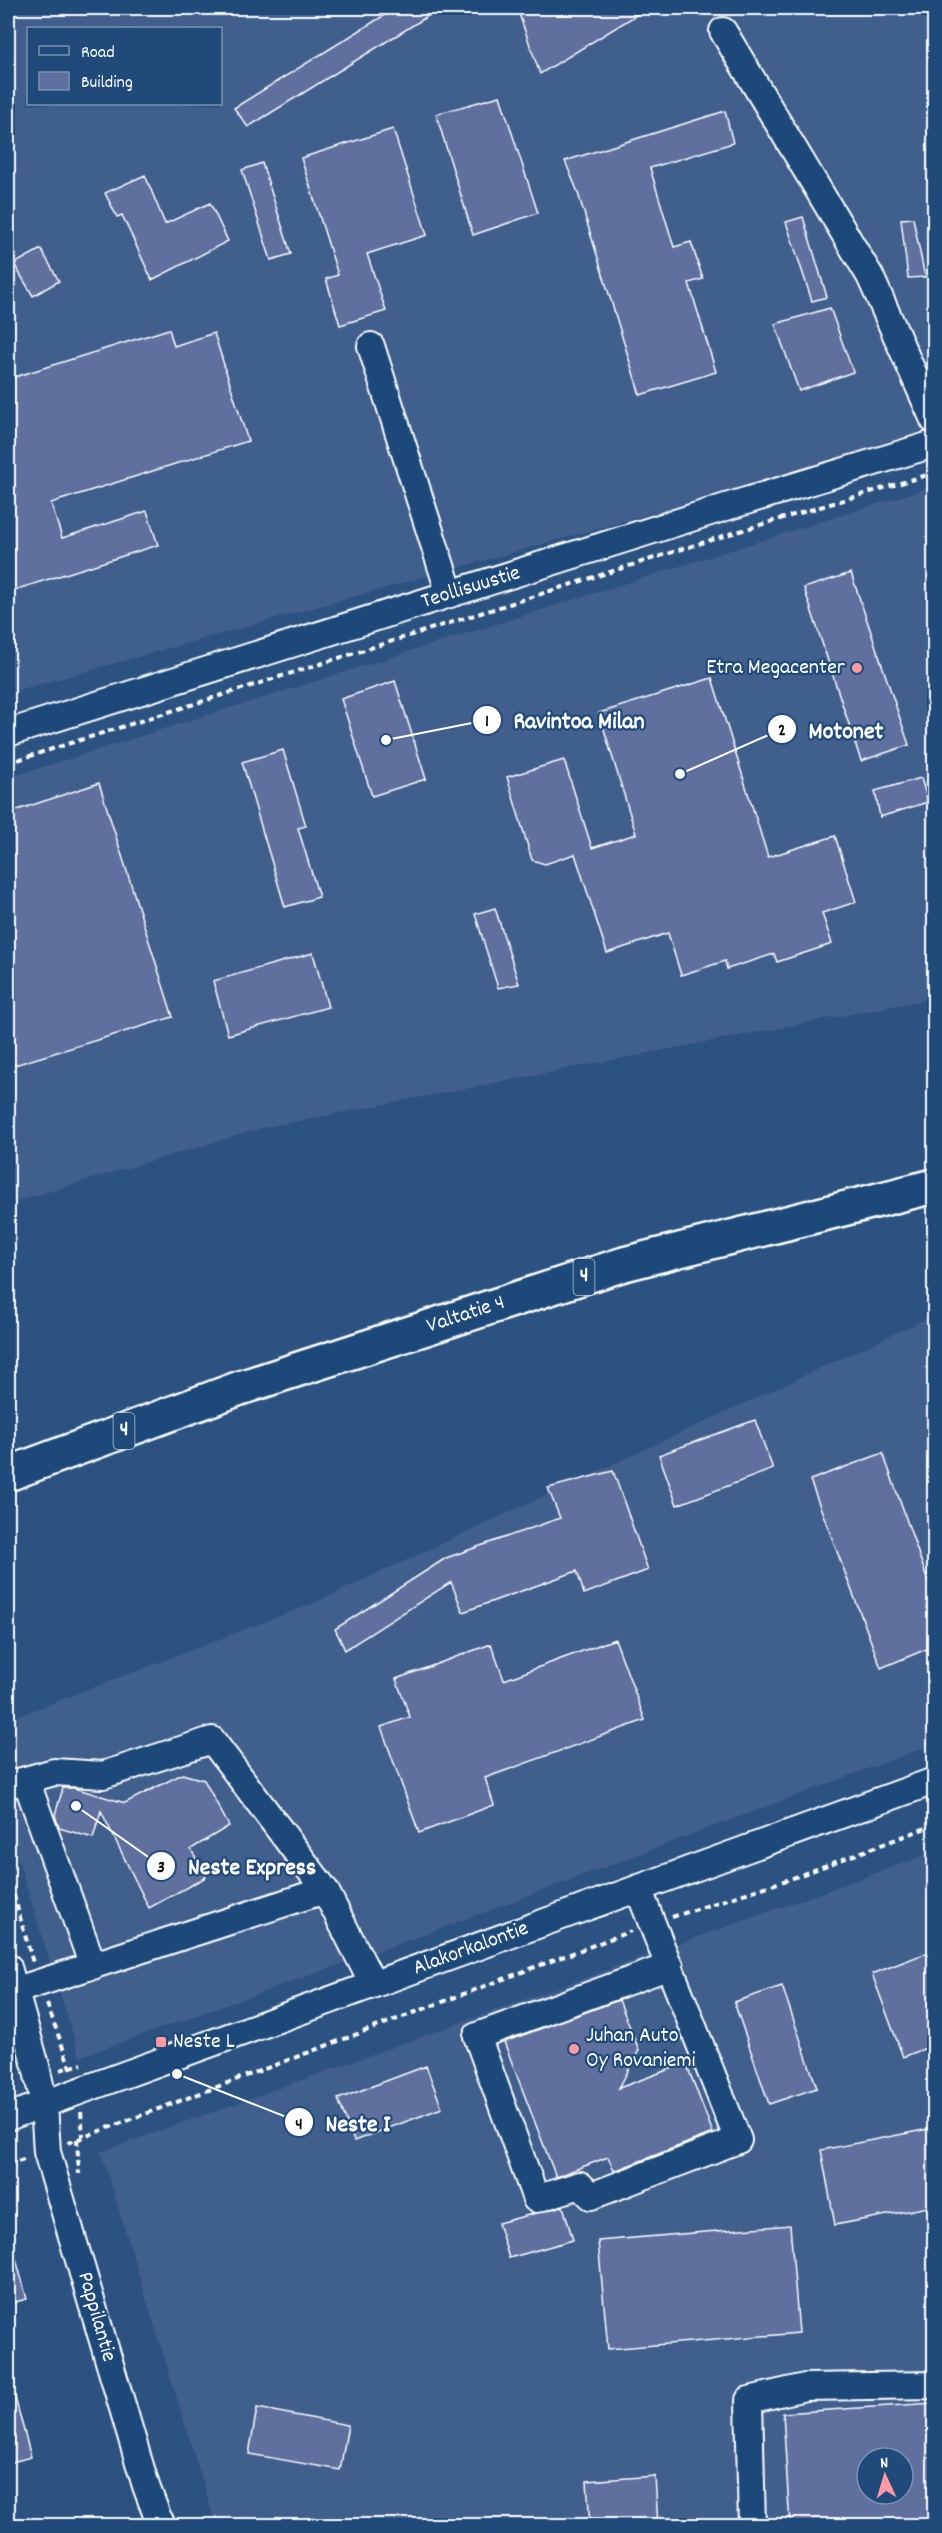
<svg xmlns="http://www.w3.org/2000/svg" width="942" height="2533" viewBox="0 0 942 2533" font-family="Dekko,sans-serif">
<rect width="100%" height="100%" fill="#2c5281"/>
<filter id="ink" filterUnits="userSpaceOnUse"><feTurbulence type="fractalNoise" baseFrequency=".0167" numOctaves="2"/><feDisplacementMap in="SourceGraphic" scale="12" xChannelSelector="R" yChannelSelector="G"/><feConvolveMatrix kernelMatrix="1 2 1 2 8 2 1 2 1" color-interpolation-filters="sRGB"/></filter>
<g filter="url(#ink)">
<path fill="#3f5e8c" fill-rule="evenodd" d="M8,8H934V435L8,693ZM28,28H220V104H28Z
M934,486V998L262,1128L8,1204V778Z
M934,1315V1744L426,1934L80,2057L8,1828V1720L314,1603Z
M934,1852V2525H216L101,2152ZM867,2458H903V2494H867Z"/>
<path fill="#5e709f" stroke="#fff" stroke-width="1.5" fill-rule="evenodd" d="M396,8H441L248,127L234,108Z
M517,8H648L540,74Z
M500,96L538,213L473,235L436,114Z
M725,111L733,143L650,168L674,247L691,242L703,279L689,283L716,372L640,395L577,190L565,161Z
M393,129L427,235L367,254L386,311L340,325L326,279L338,275L301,158Z
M262,163L291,254L271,260L242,170Z
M145,175L165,224L210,203L228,241L152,280L122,215L117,217L105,193Z
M803,217L827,297L812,301L786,222Z
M913,218L925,277L908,278L901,219Z
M41,249L59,281L33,296L14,264Z
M830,308L853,372L799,391L775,324Z
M169,329L174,346L214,333L248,441L51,503L62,538L147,511L158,545L8,592V379Z
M851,573L909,745L861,761L804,588Z
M712,678L768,857L835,836L856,902L822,913L832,944L777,962L774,954L727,969L725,961L681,975L668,933L607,953L575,854L545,864L532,860L507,777L564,760L592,848L636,834L599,713Z
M395,681L426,779L372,796L341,699Z
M283,750L306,826L298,828L319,897L285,907L242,762Z
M921,778L928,802L880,817L875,791Z
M99,783L173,1017L8,1067V813Z
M495,908L519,984L498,988L475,914Z
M313,953L328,1007L228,1035L213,981Z
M755,1420L773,1469L677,1505L659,1455Z
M883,1453L934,1598V1646L881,1668L810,1480Z
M613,1471L648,1570L584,1594L577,1571L463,1612L451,1582L345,1650L335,1629L446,1558L560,1518L548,1488Z
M615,1639L645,1720L485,1778L494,1805L419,1833L381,1727L410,1717L396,1679L491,1644L504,1680Z
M182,1774L204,1780L229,1826L191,1849L206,1877L149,1908L101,1811L93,1838L59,1828L55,1815L63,1788H74L125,1803Z
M934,1950V2045L903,2057L872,1974Z
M782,1986L817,2088L769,2104L734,2002Z
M619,2000L639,2050L619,2088L686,2063L713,2133L614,2171L608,2157L556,2177L504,2042Z
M426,2066L442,2108L354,2141L338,2099Z
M934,2128V2206L835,2225L821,2150Z
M563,2206L573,2240L509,2258L498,2223Z
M790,2225L799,2333L608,2349L598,2241Z
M13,2248L27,2299L8,2304V2249Z
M13,2390L31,2457L8,2463V2391Z
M934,2403V2526H790L783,2413ZM867,2458H903V2494H867Z
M257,2408L348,2425L340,2470L249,2454Z
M655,2476L658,2526H590L587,2481Z"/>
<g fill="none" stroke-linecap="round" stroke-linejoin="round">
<defs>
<path id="minor" d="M723,31L870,276L934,420
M371,346L450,594
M8,733L726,507L934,444
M26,1780L93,1966
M8,1785L54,1772L103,1775L212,1740L325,1890L373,1984
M638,1888L738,2140L591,2196L580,2185L536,2199L477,2036L670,1966
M8,1967L36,2066L44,2104L47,2152L146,2486L158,2518L163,2526
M14,1991L325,1890
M8,2117L934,1781
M752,2526L749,2400L805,2387L934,2385"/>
<path id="highway" d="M8,1474L240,1388L624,1264L934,1186"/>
</defs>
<use href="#minor" stroke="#fff" stroke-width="30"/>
<use href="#highway" stroke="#fff" stroke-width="38"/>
<path stroke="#fff" stroke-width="4" stroke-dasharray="6 4.5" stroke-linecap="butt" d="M8,763L733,533L934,473
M8,1875L33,1963
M672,1917L790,1879L934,1825
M47,2004L71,2070
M60,2070L82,2064
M81,2112L83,2136
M77,2139L79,2174
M68,2143L631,1931
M8,2164L27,2158"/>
<use href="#minor" stroke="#1f4a7a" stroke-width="26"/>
<use href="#highway" stroke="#1f4a7a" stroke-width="33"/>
</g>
</g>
<g fill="#ff9aa2" stroke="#1f4a7a" stroke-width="2">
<circle cx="857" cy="668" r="6"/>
<rect x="155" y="2036" width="12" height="12" rx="3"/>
<circle cx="574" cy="2049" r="6"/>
</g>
<g text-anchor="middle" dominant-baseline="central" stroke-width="4.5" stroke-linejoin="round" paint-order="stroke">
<g fill="#1f4a7a" stroke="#bcc9d7" stroke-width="1.5">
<rect x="573.5" y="1259" width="21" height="36" rx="4.5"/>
<rect x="113.5" y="1413" width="21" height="36" rx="4.5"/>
</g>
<g font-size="21" font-weight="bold" fill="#fff">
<text x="584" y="1277">4</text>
<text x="124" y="1431">4</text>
</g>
<g font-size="22" fill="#fff" stroke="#1f4a7a">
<text transform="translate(471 588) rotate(-17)">Teollisuustie</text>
<text transform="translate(466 1315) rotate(-18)">Valtatie 4</text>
<text transform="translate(471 1949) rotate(-20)">Alakorkalontie</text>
<text transform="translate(96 2317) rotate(74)">Pappilantie</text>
</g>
<g font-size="22" fill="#fff" stroke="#1f4a7a" text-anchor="start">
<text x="845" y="668" text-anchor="end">Etra Megacenter</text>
<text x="586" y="2036">Juhan Auto<tspan x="586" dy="25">Oy Rovaniemi</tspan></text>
<text x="173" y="2042">Neste L</text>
</g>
</g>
<path fill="none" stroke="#fff" stroke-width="2" d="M386 740L487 720M680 774L782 729M76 1806L161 1866M177 2074L299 2122"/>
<g fill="#fff" stroke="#1f4a7a" stroke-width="2">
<circle cx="386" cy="740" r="6"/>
<circle cx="680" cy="774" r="6"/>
<circle cx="76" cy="1806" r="6"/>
<circle cx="177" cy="2074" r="6"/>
<circle cx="487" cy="720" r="15"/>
<circle cx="782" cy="729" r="15"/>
<circle cx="161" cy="1866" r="15"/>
<circle cx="299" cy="2122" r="15"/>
</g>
<g font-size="18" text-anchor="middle" font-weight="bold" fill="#111">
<text x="487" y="726">1</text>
<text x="782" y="735">2</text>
<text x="161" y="1872">3</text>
<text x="299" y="2129">4</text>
</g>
<g font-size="24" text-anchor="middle" font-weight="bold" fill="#fff" stroke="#1f4a7a" stroke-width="4.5" stroke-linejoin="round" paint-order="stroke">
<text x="579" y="728">Ravintoa Milan</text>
<text x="846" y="738">Motonet</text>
<text x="252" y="1874">Neste Express</text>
<text x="358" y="2131">Neste I</text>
</g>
<rect width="942" height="2533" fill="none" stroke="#1f4a7a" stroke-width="30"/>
<rect x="15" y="15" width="912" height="2503" fill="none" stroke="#fff" stroke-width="2" filter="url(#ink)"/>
<rect x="27" y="27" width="195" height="78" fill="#1f4a7a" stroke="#7992af" stroke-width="1.5"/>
<rect x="39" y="46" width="30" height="9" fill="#1f4a7a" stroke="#7992af" stroke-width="1.5"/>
<text x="81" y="57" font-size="18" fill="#ffffff">Road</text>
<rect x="39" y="72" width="30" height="18" fill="#5e709f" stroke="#7992af" stroke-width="1.5"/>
<text x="81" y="87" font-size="18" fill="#ffffff">Building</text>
<g transform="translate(885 2476) rotate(356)"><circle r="28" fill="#1f4a7a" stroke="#7992af" stroke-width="1.5"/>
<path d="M0-4.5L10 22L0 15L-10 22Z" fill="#ff9aa2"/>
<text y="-9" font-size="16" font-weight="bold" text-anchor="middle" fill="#ffffff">N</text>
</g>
</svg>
